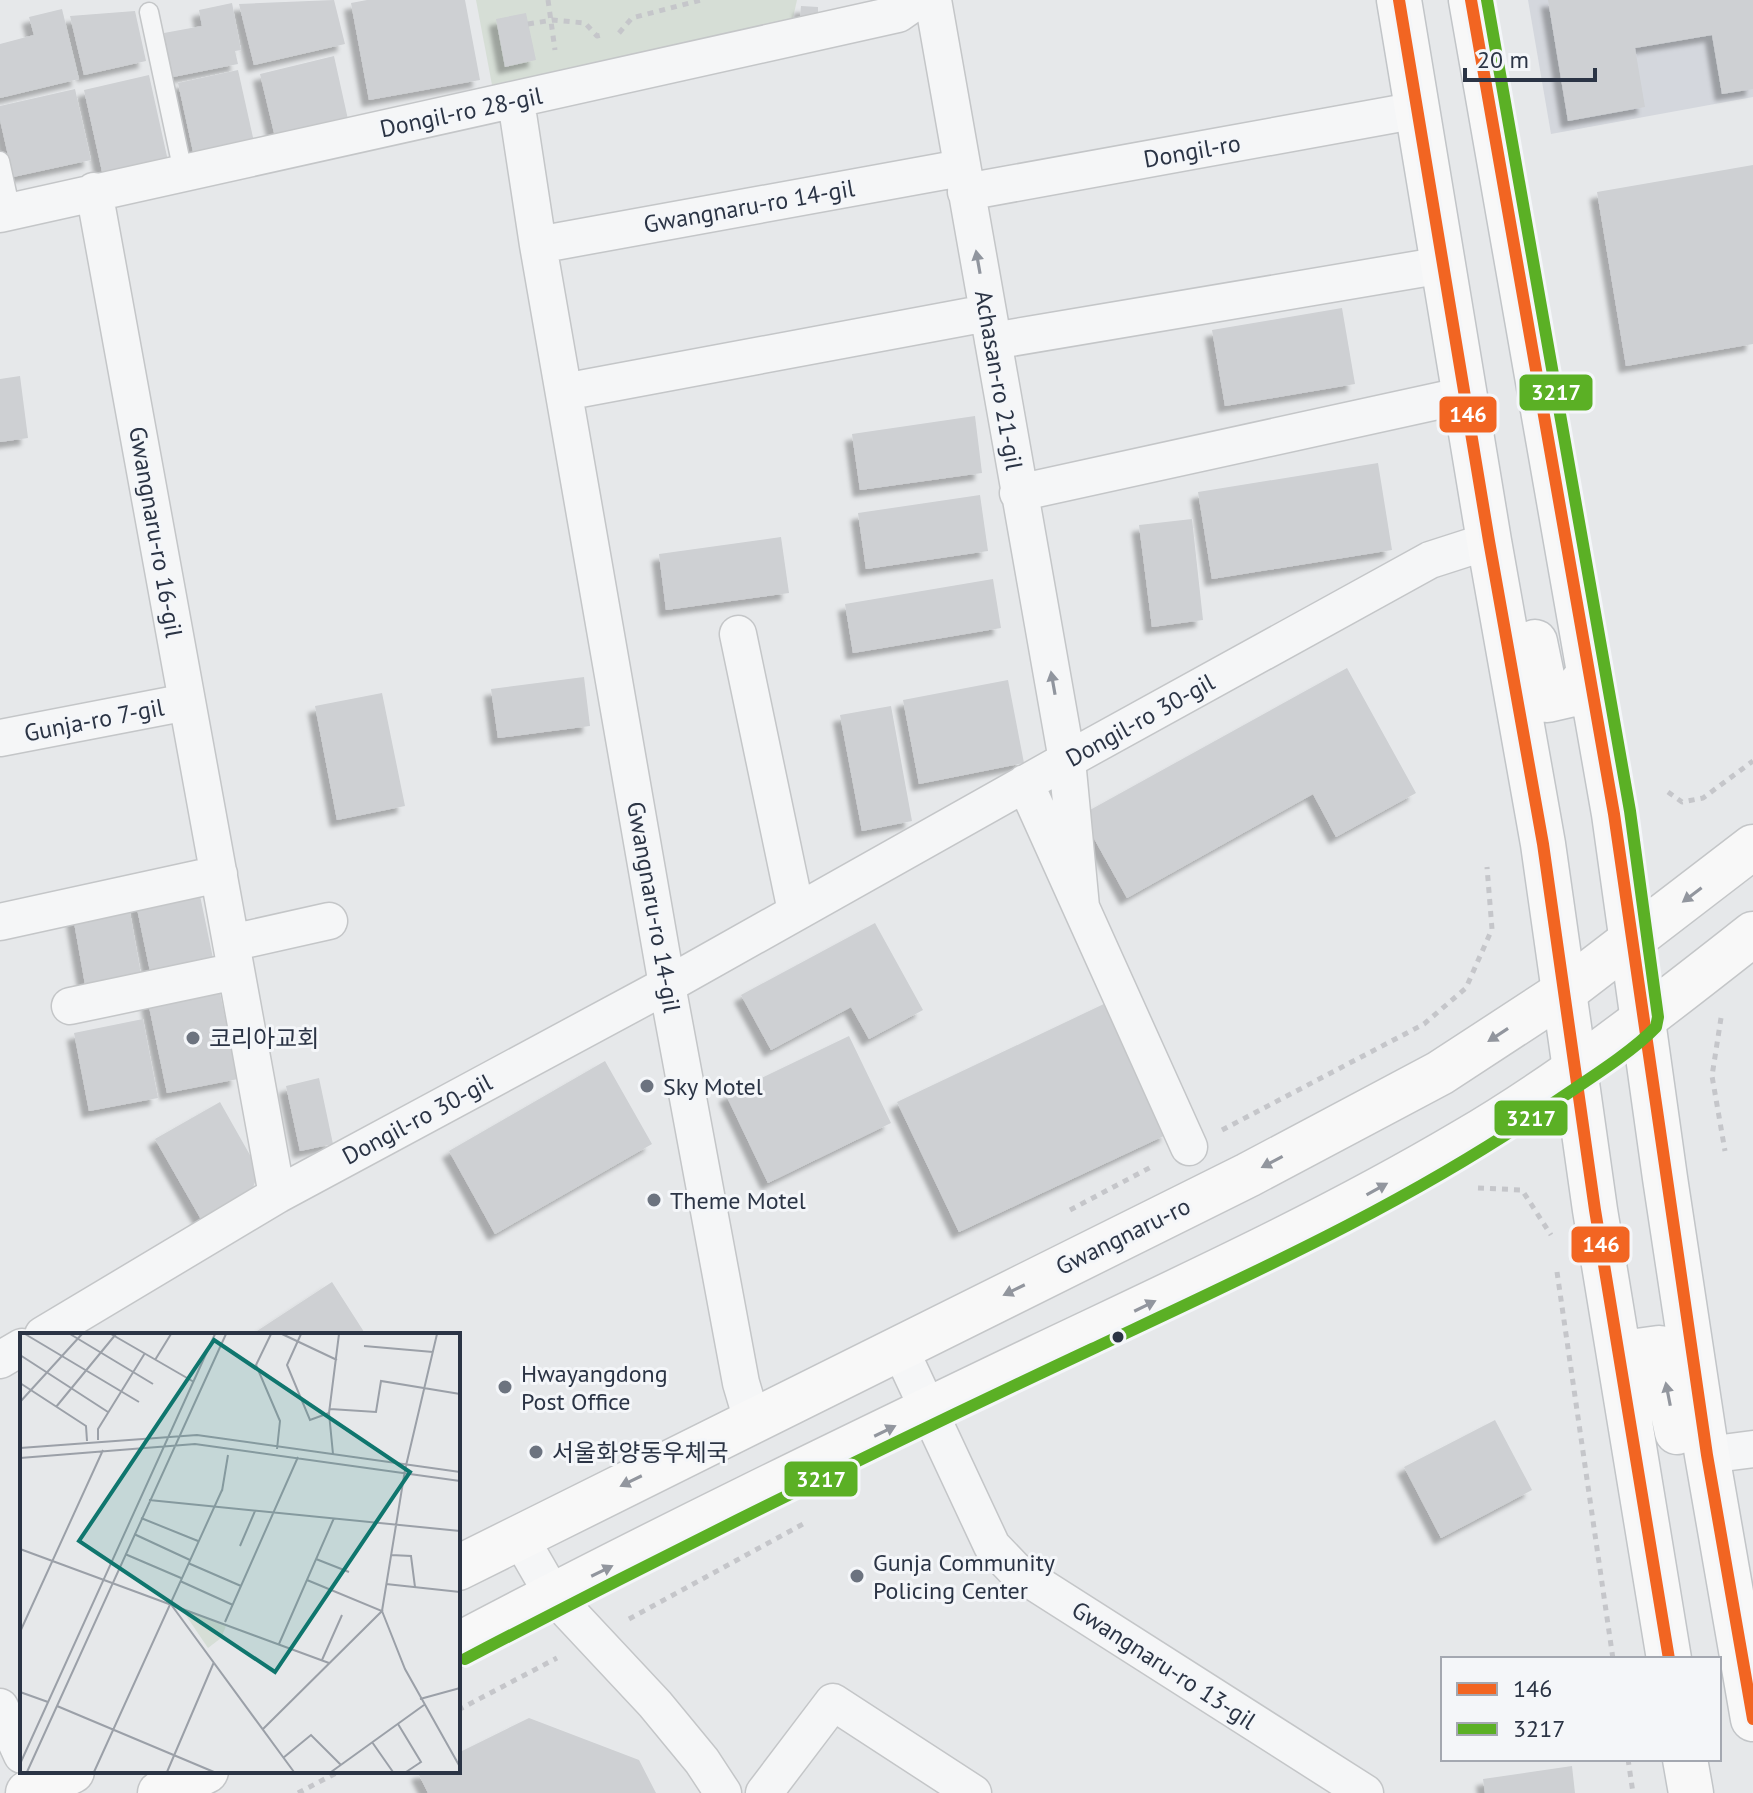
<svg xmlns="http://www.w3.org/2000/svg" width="1753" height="1793" viewBox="0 0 1753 1793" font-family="'PT Sans','Noto Sans KR',sans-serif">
<defs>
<filter id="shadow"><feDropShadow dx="-7" dy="7" stdDeviation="2" flood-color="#0004"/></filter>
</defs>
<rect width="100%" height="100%" fill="#e6e8ea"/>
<path fill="#d4d7dd" d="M1528,0H1753V97L1551,134Z"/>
<path fill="#d6ded6" d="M476,0H797L792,22L492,85Z"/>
<path fill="#ced0d3" filter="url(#shadow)" d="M334,0L345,44L254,65L239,4Z
M367,0H465L480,80L369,100L351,3Z
M1548,0H1753V89L1722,94L1712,35L1635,48L1645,107L1568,121Z
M232,3L241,50L235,51L238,64L173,77L164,33L202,26L199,10Z
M801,6L818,7V17H800Z
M62,9L79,79L0,98V44L34,35L29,17Z
M135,11L146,61L84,75L70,16Z
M526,13L536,60L505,67L496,19Z
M334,56L349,124L276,141L260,74Z
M238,70L254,142L194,156L178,83Z
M149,75L168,161L103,176L84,90Z
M75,89L91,160L13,177L0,120V106Z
M1753,165V344L1626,366L1597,192Z
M1342,308L1355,384L1225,406L1212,330Z
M20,376L28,438L0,442V379Z
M975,416L982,473L860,490L852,434Z
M1378,463L1392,550L1212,579L1198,492Z
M980,495L988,551L866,569L858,513Z
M1192,519L1203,620L1152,627L1139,525Z
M781,537L789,593L666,610L659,554Z
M993,579L1001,628L853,653L845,604Z
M1347,668L1416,793L1336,837L1313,794L1127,898L1081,815Z
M584,677L590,726L498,738L491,689Z
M1008,680L1024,763L919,784L903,700Z
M382,693L405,806L337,820L315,706Z
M891,706L912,821L862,831L840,715Z
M198,886L215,968L152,981L135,899Z
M128,901L142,980L86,990L72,911Z
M875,923L923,1010L869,1039L851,1007L771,1050L741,995Z
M218,983L238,1079L167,1093L147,997Z
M1106,1003L1168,1134L959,1232L897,1102Z
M143,1019L158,1098L89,1111L74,1033Z
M849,1036L891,1123L768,1183L726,1095Z
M605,1061L652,1144L495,1234L449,1151Z
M319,1078L333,1144L300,1151L286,1086Z
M220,1102L259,1171L251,1193L202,1221L155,1139Z
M332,1282L366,1335H251Z
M1495,1420L1532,1490L1441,1538L1404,1467Z
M529,1718L639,1760L656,1793H428L418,1773L423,1771H458V1753Z
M1572,1766L1575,1793H1485L1483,1779Z"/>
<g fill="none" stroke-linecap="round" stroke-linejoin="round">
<defs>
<path id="lane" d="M149,12L183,172
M0,161L11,211"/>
<path id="street" d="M933,0L1067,760L1081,907
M516,101L538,245L667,985L741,1383L752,1420
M94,191L277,1195
M966,192L1418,110
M0,214L898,14L918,0
M538,245L961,168
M993,341L1443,265
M564,392L987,313
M1018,493L1465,395
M738,634L796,911
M0,738L187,702
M1025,783L1189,1147
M0,922L219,874
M231,943L329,921
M70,1006L236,971
M43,1335L277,1195L667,985L1067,760L1430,560L1489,541
M899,1347L992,1546L1015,1570L1365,1793
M0,1360L22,1347
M1707,1455L1753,1449
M519,1536L553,1595L655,1704L702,1761L723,1793
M0,1707L22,1755
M764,1793L833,1702L973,1793"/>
<path id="secondary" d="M458,1568L1248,1175L1440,1073L1564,992L1753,847
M458,1645C649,1544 844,1450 1038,1357C1181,1289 1326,1223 1463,1142C1566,1082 1660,1007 1753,934
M28,1793L72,1771
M160,1793L206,1771"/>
<path id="primary" d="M1399,0L1489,541L1543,844L1595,1210L1669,1659
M1471,0L1614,814L1665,1178L1707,1455L1753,1719
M1535,642L1547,700L1573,694L1589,674
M1623,1378L1637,1351L1659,1348L1677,1432
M1685,1759L1691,1793"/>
</defs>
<use href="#lane" stroke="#c4c6c8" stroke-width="21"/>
<use href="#street" stroke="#c4c6c8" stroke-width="39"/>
<use href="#secondary" stroke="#c4c6c8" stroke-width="47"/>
<use href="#primary" stroke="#c2c5c8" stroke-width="47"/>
<path stroke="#c5c6ca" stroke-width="5" stroke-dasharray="6 6" stroke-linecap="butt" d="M548,0L555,50
M528,24L553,20L585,23L597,36L605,34
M619,33L632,18L701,0
M1668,792L1682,802L1703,798L1753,761
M1721,1018L1712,1076L1725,1151
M1222,1130L1424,1024L1466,988L1492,929L1487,867
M1478,1188L1522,1190L1551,1235
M1070,1210L1153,1166
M1557,1272L1613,1659
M629,1619L803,1524
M458,1710L557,1658
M1628,1759L1633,1793
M298,1793L340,1771"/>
<use href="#lane" stroke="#f5f6f7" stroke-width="18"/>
<use href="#street" stroke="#f5f6f7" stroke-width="36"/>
<use href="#secondary" stroke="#f8f8f8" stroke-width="44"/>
<use href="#primary" stroke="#f8f8f8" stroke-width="44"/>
<defs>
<path id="bus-1" d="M1399,0L1489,541L1543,844L1595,1210L1669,1659
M1471,0L1614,814L1707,1455L1753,1719"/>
<path id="bus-2" d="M465,1659C672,1551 881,1448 1092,1349C1249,1275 1409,1203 1552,1104C1584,1082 1630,1054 1656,1027L1658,1017L1630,811L1487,0"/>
</defs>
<use href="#bus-1" stroke="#f4f6f9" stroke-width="18"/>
<use href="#bus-2" stroke="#f4f6f9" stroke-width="18"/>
<use href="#bus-1" stroke="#f26522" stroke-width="12"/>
<use href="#bus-2" stroke="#5bb025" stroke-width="12"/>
</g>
<defs><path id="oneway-solid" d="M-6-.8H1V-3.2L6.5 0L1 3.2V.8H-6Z" transform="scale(2)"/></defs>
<g fill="#90959e">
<use href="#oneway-solid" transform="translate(978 262) rotate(-100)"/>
<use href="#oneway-solid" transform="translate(1053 683) rotate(-100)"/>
</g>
<g fill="#92969e">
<use href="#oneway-solid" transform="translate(1692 895) rotate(143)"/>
<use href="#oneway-solid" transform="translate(1498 1035) rotate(147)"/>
<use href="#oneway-solid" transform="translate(1272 1162) rotate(152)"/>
<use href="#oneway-solid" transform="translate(1377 1189) rotate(-29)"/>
<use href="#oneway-solid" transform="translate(1014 1290) rotate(154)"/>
<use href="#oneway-solid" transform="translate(1145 1306) rotate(-26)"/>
<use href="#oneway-solid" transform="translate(1668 1394) rotate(-101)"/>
<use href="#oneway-solid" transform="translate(885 1431) rotate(-26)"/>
<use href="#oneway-solid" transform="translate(631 1481) rotate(154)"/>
<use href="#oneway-solid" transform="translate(602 1571) rotate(-26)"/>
</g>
<g fill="#6c737f" stroke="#f4f6f9" stroke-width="3">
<circle cx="193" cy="1038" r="8"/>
<circle cx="647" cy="1086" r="8"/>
<circle cx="654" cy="1200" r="8"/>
<circle cx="505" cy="1387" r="8"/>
<circle cx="536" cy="1452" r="8"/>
<circle cx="857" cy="1576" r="8"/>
</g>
<circle fill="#2b3445" stroke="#f4f6f9" stroke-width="3" cx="1118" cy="1337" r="7"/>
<g text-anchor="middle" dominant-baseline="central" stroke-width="6" stroke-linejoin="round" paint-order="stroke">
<g font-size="24" fill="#2b3445" stroke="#f4f6f9">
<text transform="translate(461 112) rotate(-12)">Dongil-ro 28-gil</text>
<text transform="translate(1192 151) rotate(-10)">Dongil-ro</text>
<text transform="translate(749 206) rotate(-10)">Gwangnaru-ro 14-gil</text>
<text transform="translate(999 380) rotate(80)">Achasan-ro 21-gil</text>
<text transform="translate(156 532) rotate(80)">Gwangnaru-ro 16-gil</text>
<text transform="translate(94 720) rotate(-11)">Gunja-ro 7-gil</text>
<text transform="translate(1140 720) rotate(-29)">Dongil-ro 30-gil</text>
<text transform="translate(654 907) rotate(80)">Gwangnaru-ro 14-gil</text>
<text transform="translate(417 1119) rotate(-28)">Dongil-ro 30-gil</text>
<text transform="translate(1123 1236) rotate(-26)">Gwangnaru-ro</text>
<text transform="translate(1164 1665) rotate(33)">Gwangnaru-ro 13-gil</text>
</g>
<g font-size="24" fill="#2b3445" stroke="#f4f6f9" text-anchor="start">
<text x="209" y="1038">코리아교회</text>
<text x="663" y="1086">Sky Motel</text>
<text x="670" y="1200">Theme Motel</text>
<text x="521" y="1373">Hwayangdong<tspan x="521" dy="28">Post Office</tspan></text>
<text x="552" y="1452">서울화양동우체국</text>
<text x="873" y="1562">Gunja Community<tspan x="873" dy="28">Policing Center</tspan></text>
</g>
</g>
<g transform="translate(20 1333)">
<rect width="440" height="440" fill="#e6e8ea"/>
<path d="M168,277L206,293L201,305L188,315L165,281Z" fill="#d6ded6"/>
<path fill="none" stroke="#9ba0a8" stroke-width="2" d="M5,1L119,69M50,1L133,51M91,1L174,49M251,1L236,32L260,88L257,116M262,1L317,27M281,1L267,32L290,87L309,80M417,1L385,137L362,278L385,336L440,434M344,13L413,19M0,22L88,79M135,27L151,1M0,50L66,93L67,108M0,69L62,1M36,74L96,1M310,76L356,79L361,48L440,61M78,107V96L125,20M0,115L177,102L440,139M313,121L309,80L319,1M0,125L175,111L440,148M202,158L208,122M129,167L440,198M121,185L178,208M114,201L170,227M220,213L235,178M0,216L309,330M105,221L161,245M371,222L391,223L395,254M296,226L329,239M168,230L221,253M160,248L213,272M366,251L440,259M150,270L274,439M205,289L278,124M0,299L83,117M259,311L314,185M302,327L322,282M0,359L28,369M400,366L440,355M37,373L194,439M378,391L401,429L386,439M243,396L362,278L287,247M352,409L373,439M263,425L291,402L321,432M0,431L195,1M7,439L206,1M74,439L202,157M147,439L194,329M311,439L404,372"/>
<path fill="#0f766e" fill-opacity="0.15" stroke="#0f766e" stroke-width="4" d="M194,7L390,139L255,339L59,208Z"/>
<rect width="440" height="440" fill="none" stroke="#2b3445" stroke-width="4"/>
</g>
<g stroke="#f4f6f9" stroke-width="3">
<rect x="1518" y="373" width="76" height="39" rx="8" fill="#5bb025"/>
<rect x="1438" y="395" width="60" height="39" rx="8" fill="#f26522"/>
<rect x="1493" y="1099" width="76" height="38" rx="8" fill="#5bb025"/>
<rect x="1570" y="1225" width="61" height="39" rx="8" fill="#f26522"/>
<rect x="783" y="1460" width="76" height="38" rx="8" fill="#5bb025"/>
</g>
<g font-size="22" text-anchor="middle" font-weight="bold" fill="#fff">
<text x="1556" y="400">3217</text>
<text x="1468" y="422">146</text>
<text x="1531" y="1126">3217</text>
<text x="1601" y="1252">146</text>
<text x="821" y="1487">3217</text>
</g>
<rect x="1441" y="1657" width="280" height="104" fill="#f4f6f9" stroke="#a4a8b1" stroke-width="2"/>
<rect x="1457" y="1683" width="40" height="12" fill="#f26522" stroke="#a4a8b1" stroke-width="2"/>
<text x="1513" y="1697" font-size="24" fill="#2b3445">146</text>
<rect x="1457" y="1723" width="40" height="12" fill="#5bb025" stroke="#a4a8b1" stroke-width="2"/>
<text x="1513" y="1737" font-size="24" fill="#2b3445">3217</text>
<path d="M1465 68v12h130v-12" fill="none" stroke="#2b3445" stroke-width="4"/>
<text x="1477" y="68" font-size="24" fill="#2b3445" stroke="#f4f6f9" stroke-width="6" paint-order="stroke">20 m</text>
</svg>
